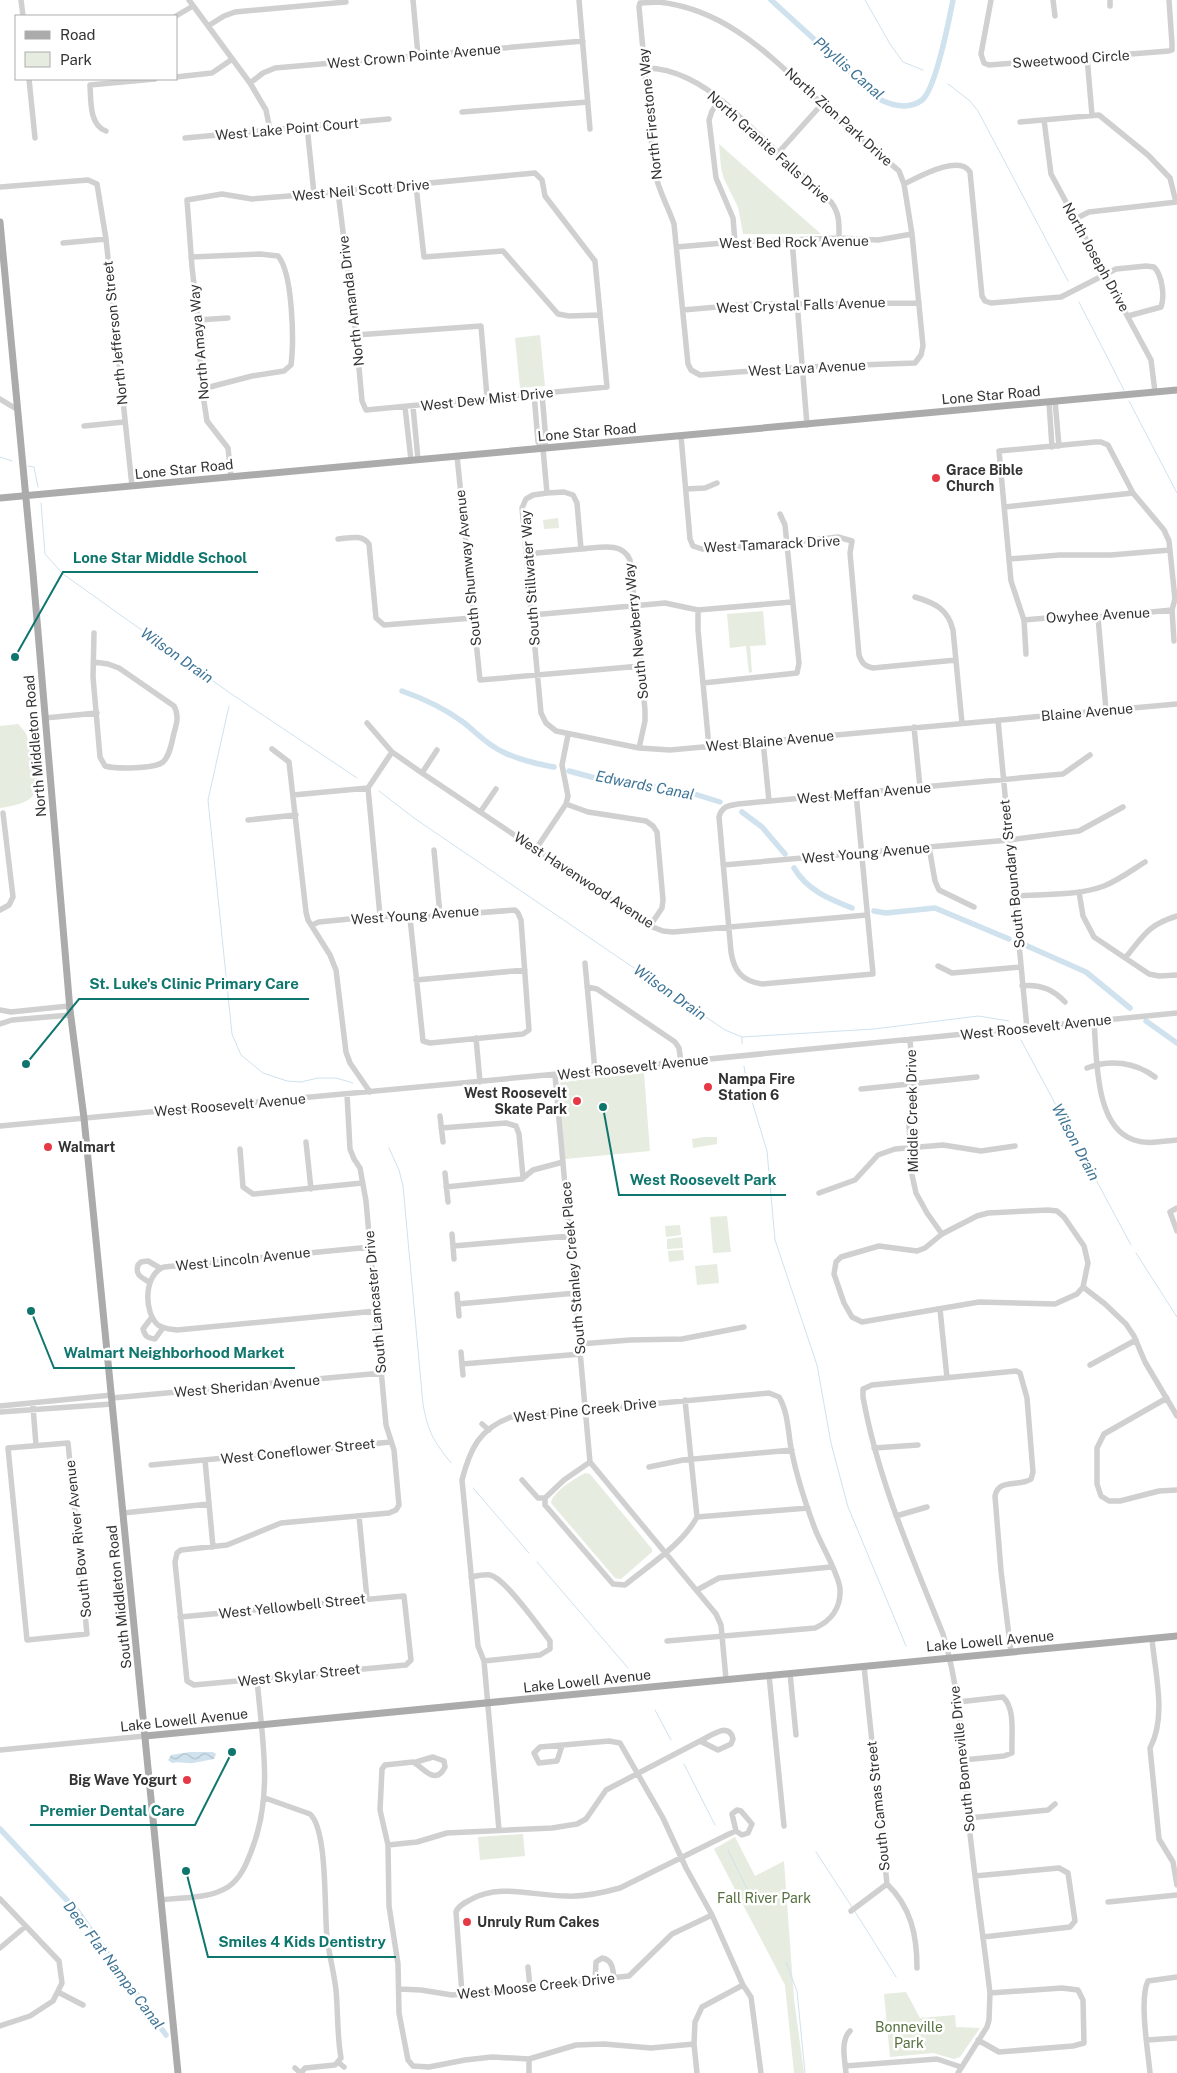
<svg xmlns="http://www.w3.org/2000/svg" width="1177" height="2073" viewBox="0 0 1177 2073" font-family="'Public Sans',sans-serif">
<defs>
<pattern id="water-waves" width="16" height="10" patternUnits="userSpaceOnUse" patternTransform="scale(1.25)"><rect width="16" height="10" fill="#cfe2ee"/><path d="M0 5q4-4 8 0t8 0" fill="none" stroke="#b2c2cd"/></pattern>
</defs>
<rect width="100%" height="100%" fill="#fff"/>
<path fill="#e6ecdf" d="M719,144L821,234H743L738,207L724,179L721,168Z
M540,335L545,386L520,388L515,338Z
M558,518L559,528L544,529L543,520Z
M763,611L766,645L750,646L752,672L749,673L746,646L730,648L727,614Z
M18,724C32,738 26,739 31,755C42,792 40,802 0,808V726Z
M644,1073L650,1151L565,1159L558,1086L561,1082Z
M704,1137H717V1144L693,1148L692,1139Z
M727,1216L731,1252L713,1253L710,1217Z
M680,1225L681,1235L666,1237L665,1226Z
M682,1237L683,1248L667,1249V1239Z
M683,1250L684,1260L669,1262L668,1251Z
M717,1264L719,1283L697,1285L695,1266Z
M585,1473L590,1474L652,1549V1552L621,1579L615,1578L551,1503C552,1492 576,1478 585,1473Z
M523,1834L525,1856L480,1860L478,1837Z
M735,1837L755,1876L784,1861L794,1999L804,2073H794L785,1985L714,1849Z
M906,1992L920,2018L955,2015L956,2027L980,2028L960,2057L954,2059L933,2053L890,2057L884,1994Z"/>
<path fill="url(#water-waves)" d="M190,1752H213L216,1754L214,1759C207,1760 200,1762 193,1763C186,1764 180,1761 172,1763L168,1760L171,1755Z"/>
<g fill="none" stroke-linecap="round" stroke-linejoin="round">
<path stroke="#cfe2ee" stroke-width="1" d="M865,0L890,44L903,62L923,70
M948,84L970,101L978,111L1068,281
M1079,302L1124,390
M1129,401L1177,493
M0,457L12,461
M28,466L34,467L38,487
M41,503L45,554L63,574L230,693L357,778
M229,706L208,800L232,1034L241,1055L263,1073L287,1081L301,1082L318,1078H336L353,1083
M379,791L414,818L725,1030L742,1037L874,1029L978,1016L1009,1021
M1021,1040L1131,1245
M742,1044V1037
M744,1066L747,1085L767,1151L775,1240L817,1365L831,1443L848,1507L906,1646
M389,1148L399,1170L403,1186L423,1404C428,1432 433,1440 451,1463
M1136,1253L1177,1317
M473,1488L529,1553
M537,1562L628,1668
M655,1710L671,1740
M684,1764L715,1825
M728,1850L752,1899
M816,1852L852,1907
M854,1910L896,1977
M786,1962L797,1991L805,2073"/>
<path stroke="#cfe2ee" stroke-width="5.5" d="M771,0L881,100C894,106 909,110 922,100C936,89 949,20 953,0
M402,691C425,699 444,708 463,722C476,732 487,745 503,752C519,760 537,764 554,767
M569,771L595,778L688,792L720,802
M742,812L762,827L785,854
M794,868C807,890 829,899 852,908
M874,911L886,913L935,908L1009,939
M1025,945L1086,972L1130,1008
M1146,1021L1177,1043
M0,1829L78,1912L166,2035"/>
<path stroke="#d0d0d0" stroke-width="5.5" d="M21,0L23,16
M189,0L250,83L266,110L270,130
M413,0L418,55
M579,0L590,129
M991,0L981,54L984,63L989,65L1169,51L1172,50V44L1169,0
M1053,0L1055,16
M1110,0V6
M658,2C728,9 773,59 821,103C846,127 873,149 899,171L904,184L912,234L923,346L921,355L915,363L803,367L700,375L691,370L688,364L674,224C667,204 658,190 654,169L639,7L640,3Z
M176,16L193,6
M208,26L224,16L235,12L346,2
M1087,57L1092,115
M644,68C674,67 704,85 726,104L831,202C840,214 839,224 839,238
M176,77L212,73L231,60
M29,79L35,138
M250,83L263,73L275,68L583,41
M720,99L712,111L709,120L716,178L733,218L735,242
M462,112L588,102
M1044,120L1051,174L1151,360L1155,392
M1020,122L1099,115L1148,155L1170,178L1176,202
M307,126L314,194
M106,131C89,125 91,100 90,85L155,79
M185,138L389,119
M778,153L822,104
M904,184C919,177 959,154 970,172L982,296L985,301L991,303L1061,297L1116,269L1146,266L1154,267C1162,275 1165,296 1161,307L1128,316
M416,186L424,257L503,251L558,314L569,316L600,315
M0,187L88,180L97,184L106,239L132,486
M1075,219L1089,212L1177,202
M792,240L807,425
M63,243L106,239
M677,247L735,242L839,238L878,240L912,234
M191,257L260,254L278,256C293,273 294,342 291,365L284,371L252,376L202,389
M683,310L752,304L919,303
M198,320L228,318
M356,335L481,326L487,397
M534,394L538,442L543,449L547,493L533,495L526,499L522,508L541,713L546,723L556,731L639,748L670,750L1177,704
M542,394L546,441L543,449
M0,399L18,410
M1055,401L1059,446
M1049,402L1052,447
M405,407L411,460
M413,407L418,459
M84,426L124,422
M681,436L690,539L693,546L702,549L787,543L838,537L852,541L850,553L859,655C862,663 864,666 873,668L956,660
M457,456L480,680L641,666
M231,476L228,448L207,421L202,389L198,320L192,267L187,200L222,194L252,199L314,194L535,173L542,180L545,196L595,261L607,387L366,410L362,401L356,335L338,192
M686,489L705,488L717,483
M547,493L564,492L573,495L577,503L581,549C599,548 622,541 630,560L645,710V721L639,748
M1005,507L1133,493
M338,539C349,538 362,534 369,544L376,618L384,625L473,618
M526,554L581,549
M1009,559L1060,555H1111L1170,550
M915,597C935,603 948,609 953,630L962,723
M698,610V630L709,747
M532,615L665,603L698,610L792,602
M1098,617L1106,710
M1024,620L1058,617H1098L1172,610
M1026,654L1024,620L1011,581L999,451L1095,442H1101L1108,445L1133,493L1164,530L1169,541L1175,599L1172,610L1174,641
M94,662L108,664L119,668L174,706C179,715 177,723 174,733C172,741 170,756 163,762C154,769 116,769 105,766L100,757L93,677L94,633
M703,683L797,673L799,663L785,525L780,514
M45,718L97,713
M998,720L1027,1029
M367,723L392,752L422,773L650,926L663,931L673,932L867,915
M914,727L920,787
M763,741L769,801
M272,749L289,762L306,912L308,920L330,955L336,970L346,1052L350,1063L370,1092
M422,773L437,750
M856,793L873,974L762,984C742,981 734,971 731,952L719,817C722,806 728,806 738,804L1063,774L1090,755
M293,795L368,788
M566,804L588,812L646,821L653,826L657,832L663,900L662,908L650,926
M481,811L496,789
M248,820L296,815
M929,847L935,881L939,890L974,907
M536,849L566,804L568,796L562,765L568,735
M434,850L440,915
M723,865L1009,840L1079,831L1123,807
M1079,892L1083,916L1094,937L1149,974L1159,976L1177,975
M1015,896C1043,894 1077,896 1104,886C1119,880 1132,870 1145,862
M0,910L9,905L13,897L3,813
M380,916L368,788L392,752
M312,925L319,922L380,916L410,918L515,910L518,913L521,920L529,1030L523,1034L430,1043L423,1041L410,918
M1126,957C1144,935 1148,925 1177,916
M585,963L595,1071
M938,966L952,973L1021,967
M416,980L525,970
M1022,986C1040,984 1053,989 1065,1002
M587,987L597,989L675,1042L679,1048L681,1062
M0,1010L11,1012L69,1006
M1094,1022C1097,1056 1094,1127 1134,1140C1148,1145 1163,1141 1177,1140
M0,1024L12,1020L70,1015
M476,1038L480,1082
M910,1039L914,1100L909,1125L912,1175L916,1193L927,1213L942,1234
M1087,1068C1110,1059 1135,1062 1155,1077
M555,1075L590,1462L716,1614L721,1625L726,1679
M861,1089L977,1077
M440,1116L443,1142
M0,1126L557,1074L1177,1013
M441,1128L506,1123L516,1126L519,1134L523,1177
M306,1142L311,1189
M240,1149L243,1187L253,1194L362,1183
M445,1173L448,1202
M446,1187L522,1179L533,1170L563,1162
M819,1193L855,1180L878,1155L895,1149L943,1145L981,1151L1015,1146
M1177,1208L1170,1212L1177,1231
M1048,1210L1057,1211L1064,1217L1084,1246L1088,1263L1083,1287L1077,1294L1055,1304L979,1302L862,1322L852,1317L844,1303L834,1274L836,1262L841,1257L879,1246L917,1251L925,1248L942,1234L977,1216L988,1213Z
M452,1234L454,1259
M453,1246L570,1236
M371,1247L164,1267C143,1275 144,1313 158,1325C164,1329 170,1329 177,1330L376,1311
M149,1282C141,1277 135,1275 138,1265L141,1262L148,1261L160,1268
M1083,1287L1105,1304L1126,1324L1134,1336L1145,1362L1177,1416
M457,1294L458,1304L576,1293
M458,1304L459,1316
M940,1309L947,1378
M152,1317L143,1329C145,1336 147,1338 155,1339L163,1328
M580,1344L630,1340L682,1339L744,1327
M461,1352L462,1364L581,1354
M462,1364L463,1375
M1090,1365L1136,1340
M112,1398L382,1373
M1167,1398L1104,1434L1097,1448V1484L1101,1496L1109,1501H1120L1159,1491L1177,1490
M0,1406L112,1395
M33,1407L36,1445
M0,1412L112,1404
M482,1424L489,1430
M68,1443L87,1634L27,1640L8,1448Z
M874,1448L918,1445
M205,1460L213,1547
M590,1462L564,1480L545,1498V1505L613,1584L625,1585C649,1565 682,1545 697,1517L685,1400
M151,1465L391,1442
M649,1467L683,1460L792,1450
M522,1480L538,1498H545
M123,1513L209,1504
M359,1516L367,1599
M896,1516L927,1507
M697,1517L808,1508
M471,1577C477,1576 485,1574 490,1575C505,1578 540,1628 550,1641V1649L540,1655L484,1661
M697,1590L719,1578L831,1567
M180,1617L404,1596L411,1660L406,1665L194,1685L187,1681L175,1562L177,1553L181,1550L227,1545L281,1523L389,1513L396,1510L399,1505L394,1450L386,1425L366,1201L360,1168L354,1159L350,1149L347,1094
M1152,1639C1155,1673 1167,1717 1150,1748L1159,1839L1173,1862L1177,1885
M864,1666L887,1884C911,1907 917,1935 917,1968
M790,1673L796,1735
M769,1675L784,1826
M958,1702L1003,1697C1016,1709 1011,1736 1012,1753L1004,1756L963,1760
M562,1746L557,1761L539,1763L534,1753L540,1747L609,1741L620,1743L663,1818L686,1868L712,1915L743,1985L751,1997L761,2073
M0,1750L145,1736
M416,1762L433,1757L444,1761L445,1767C435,1787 422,1766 413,1762L385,1765L382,1769L380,1810L388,1845L389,1906L398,1964L399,2013L408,2060L413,2066L429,2067L465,2060L492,2057L529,2059L576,2045L604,2044L651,2048L694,2044L695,2022L702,2007L743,1985
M265,1798L310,1814C328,1830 324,1912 327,1937C329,1955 334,1972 336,1990C338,2012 337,2035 341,2058L335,2065L305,2068L301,2073
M969,1818L1048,1810L1055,1804
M499,1830L484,1661L478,1646L462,1480C470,1449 479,1429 511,1417L769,1393L779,1397C788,1412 788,1431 791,1448C796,1474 806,1505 815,1529C821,1545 839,1574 840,1589C841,1608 831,1621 815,1628L667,1641
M388,1845L417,1842L447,1833L552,1828L577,1824L586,1819L606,1790L700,1741L718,1750L731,1744L733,1739C729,1721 711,1736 700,1741
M975,1876L1059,1868L1068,1873L1075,1921L1070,1927L983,1937
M0,1899L59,1961L62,1983L53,2001L30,2016L0,2026
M161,1900C183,1897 209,1899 228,1887C240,1879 246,1865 251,1852C274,1794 262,1740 257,1679
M1108,1902L1177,1895
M851,1911L887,1884
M0,1948L26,1926
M528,1967L530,1987
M595,1981L596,1962L602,1958C613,1960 613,1970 614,1979
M399,1989L421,1990L452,1995L629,1976L672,1934L712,1915
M58,1992L83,2005
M462,1994L456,1912C458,1906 464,1903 470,1900C499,1883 534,1896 566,1896C584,1897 602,1893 620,1888L729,1834L736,1831L742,1835L748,1833L752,1824L741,1811L737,1810L732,1814L736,1831
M978,2040L999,2052L1073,2046L1084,2043L1083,2000L1078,1990L1062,1988L990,1993
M1147,2040L1177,2038
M694,2044L697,2073
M529,2059V2073
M338,2062L344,2067
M845,2066L937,2059L961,2067
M295,2068L301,2073
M846,2073C845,2060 840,2041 850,2031
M958,2073L987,2027L989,2020L990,1993C983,1934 974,1875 968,1815C963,1755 961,1693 943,1634C912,1557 878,1480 863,1397V1389L872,1385L1016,1371L1020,1373L1027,1398L1033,1472L1031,1479C1020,1487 998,1478 995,1496L1001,1571L1011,1652
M1150,2073C1148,2051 1139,1999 1148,1981L1177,1977"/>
<path stroke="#ababab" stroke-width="7" d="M0,222L33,573L70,1010L84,1118L178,2073
M0,498L1177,390
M145,1736L1177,1636"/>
</g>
<g fill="#e63946" stroke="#fff" stroke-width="2">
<circle cx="936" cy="478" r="5"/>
<circle cx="708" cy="1087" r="5"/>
<circle cx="577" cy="1101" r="5"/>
<circle cx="48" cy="1147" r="5"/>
<circle cx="187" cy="1780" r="5"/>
<circle cx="467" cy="1922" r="5"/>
</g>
<g text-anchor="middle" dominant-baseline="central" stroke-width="5" stroke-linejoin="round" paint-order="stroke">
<g font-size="14" fill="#333" stroke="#fff">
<text transform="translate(414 56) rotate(-5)">West Crown Pointe Avenue</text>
<text transform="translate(1071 59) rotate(-4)">Sweetwood Circle</text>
<text transform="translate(650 114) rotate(-96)">North Firestone Way</text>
<text transform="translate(839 117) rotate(42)">North Zion Park Drive</text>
<text transform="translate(287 129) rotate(-5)">West Lake Point Court</text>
<text transform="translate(769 147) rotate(42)">North Granite Falls Drive</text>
<text transform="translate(361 190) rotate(-5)">West Neil Scott Drive</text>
<text transform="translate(794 242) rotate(-1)">West Bed Rock Avenue</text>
<text transform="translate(1096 257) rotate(61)">North Joseph Drive</text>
<text transform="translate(351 301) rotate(-97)">North Amanda Drive</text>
<text transform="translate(801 305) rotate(-2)">West Crystal Falls Avenue</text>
<text transform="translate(115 333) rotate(-96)">North Jefferson Street</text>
<text transform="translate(199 342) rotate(-95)">North Amaya Way</text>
<text transform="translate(807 368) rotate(-3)">West Lava Avenue</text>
<text transform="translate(991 395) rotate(-5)">Lone Star Road</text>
<text transform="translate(487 399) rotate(-6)">West Dew Mist Drive</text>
<text transform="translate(587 432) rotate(-5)">Lone Star Road</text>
<text transform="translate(184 469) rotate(-6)">Lone Star Road</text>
<text transform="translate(772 544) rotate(-3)">West Tamarack Drive</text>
<text transform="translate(468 568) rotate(-96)">South Shumway Avenue</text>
<text transform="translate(530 578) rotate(-94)">South Stillwater Way</text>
<text transform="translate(1098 615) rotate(-3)">Owyhee Avenue</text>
<text transform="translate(636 631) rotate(-96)">South Newberry Way</text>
<text transform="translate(1087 712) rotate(-5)">Blaine Avenue</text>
<text transform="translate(770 741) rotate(-5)">West Blaine Avenue</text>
<text transform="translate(35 746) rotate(-95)">North Middleton Road</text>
<text transform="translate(864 793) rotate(-5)">West Meffan Avenue</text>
<text transform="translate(866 853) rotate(-5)">West Young Avenue</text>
<text transform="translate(1012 874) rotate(-96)">South Boundary Street</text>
<text transform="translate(584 880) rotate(33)">West Havenwood Avenue</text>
<text transform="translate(415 915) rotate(-4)">West Young Avenue</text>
<text transform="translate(1036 1027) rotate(-6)">West Roosevelt Avenue</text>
<text transform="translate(633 1067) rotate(-6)">West Roosevelt Avenue</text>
<text transform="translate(230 1105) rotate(-5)">West Roosevelt Avenue</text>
<text transform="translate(912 1111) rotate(-91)">Middle Creek Drive</text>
<text transform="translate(243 1259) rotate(-6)">West Lincoln Avenue</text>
<text transform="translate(573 1268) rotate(-95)">South Stanley Creek Place</text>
<text transform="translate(375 1302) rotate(-95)">South Lancaster Drive</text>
<text transform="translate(247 1386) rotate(-5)">West Sheridan Avenue</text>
<text transform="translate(585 1410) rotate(-6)">West Pine Creek Drive</text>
<text transform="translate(298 1451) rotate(-6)">West Coneflower Street</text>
<text transform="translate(78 1539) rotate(-96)">South Bow River Avenue</text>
<text transform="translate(119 1597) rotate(-96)">South Middleton Road</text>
<text transform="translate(292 1606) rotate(-6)">West Yellowbell Street</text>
<text transform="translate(990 1641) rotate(-5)">Lake Lowell Avenue</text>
<text transform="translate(299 1675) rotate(-6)">West Skylar Street</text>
<text transform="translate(587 1681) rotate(-6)">Lake Lowell Avenue</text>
<text transform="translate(184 1720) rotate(-6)">Lake Lowell Avenue</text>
<text transform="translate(962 1759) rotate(-96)">South Bonneville Drive</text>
<text transform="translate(878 1806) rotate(-96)">South Camas Street</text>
<text transform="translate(536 1986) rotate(-6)">West Moose Creek Drive</text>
</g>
<g font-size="14" font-weight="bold" fill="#333" stroke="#fff" text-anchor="start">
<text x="946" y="470">Grace Bible<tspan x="946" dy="16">Church</tspan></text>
<text x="718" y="1079">Nampa Fire<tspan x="718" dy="16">Station 6</tspan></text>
<text x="567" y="1093" text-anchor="end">West Roosevelt<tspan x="567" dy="16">Skate Park</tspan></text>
<text x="58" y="1147">Walmart</text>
<text x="177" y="1780" text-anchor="end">Big Wave Yogurt</text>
<text x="477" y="1922">Unruly Rum Cakes</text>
</g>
<g font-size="14" fill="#56703f" stroke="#fff">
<text x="764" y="1898">Fall River Park</text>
<text x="909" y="2027">Bonneville<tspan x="909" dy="16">Park</tspan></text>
</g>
<g font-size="15" font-style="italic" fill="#3f7597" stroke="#fff">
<text transform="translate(849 68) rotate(41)">Phyllis Canal</text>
<text transform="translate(177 655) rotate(35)">Wilson Drain</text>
<text transform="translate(645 785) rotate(11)">Edwards Canal</text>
<text transform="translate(670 992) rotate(35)">Wilson Drain</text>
<text transform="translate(1076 1142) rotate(62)">Wilson Drain</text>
<text transform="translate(114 1965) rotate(53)">Deer Flat Nampa Canal</text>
</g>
</g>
<path fill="none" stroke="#0f766e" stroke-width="2" d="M15 657L63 572H258M26 1064L79 999H309M603 1107L619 1195H786M31 1311L54 1368H295M232 1752L195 1825H30M186 1871L208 1957H396"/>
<g fill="#0f766e" stroke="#fff" stroke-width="2">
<circle cx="15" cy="657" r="5"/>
<circle cx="26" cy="1064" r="5"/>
<circle cx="603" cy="1107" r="5"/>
<circle cx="31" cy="1311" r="5"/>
<circle cx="232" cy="1752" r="5"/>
<circle cx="186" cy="1871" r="5"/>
</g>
<g font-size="15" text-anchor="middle" font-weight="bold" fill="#0f766e" stroke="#fff" stroke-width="5" stroke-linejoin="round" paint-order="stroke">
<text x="160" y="563">Lone Star Middle School</text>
<text x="194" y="989">St. Luke's Clinic Primary Care</text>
<text x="703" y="1185">West Roosevelt Park</text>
<text x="174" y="1358">Walmart Neighborhood Market</text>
<text x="112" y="1816">Premier Dental Care</text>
<text x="302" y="1947">Smiles 4 Kids Dentistry</text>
</g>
<rect x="15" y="15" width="162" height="65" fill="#ffffff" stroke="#adadad"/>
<rect x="25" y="31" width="25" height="8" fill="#ababab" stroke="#adadad"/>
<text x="60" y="40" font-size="15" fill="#333333">Road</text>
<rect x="25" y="52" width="25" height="15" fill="#e6ecdf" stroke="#adadad"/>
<text x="60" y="65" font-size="15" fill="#333333">Park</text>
</svg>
